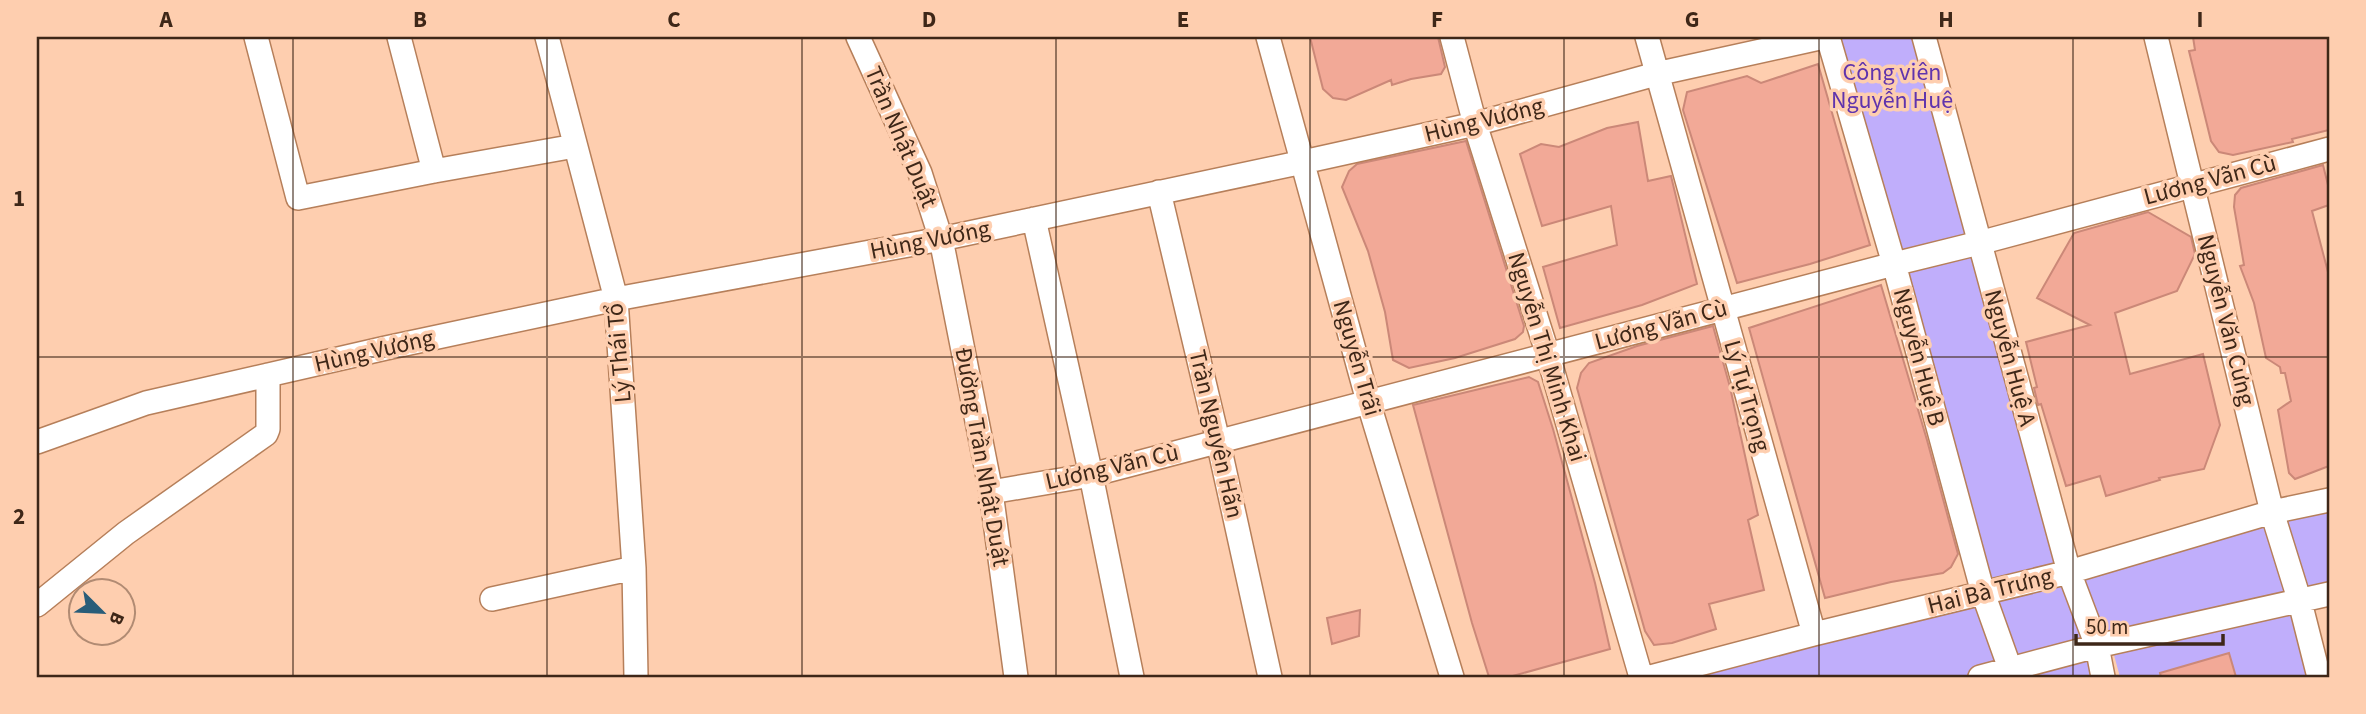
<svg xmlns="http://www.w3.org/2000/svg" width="2366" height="714" viewBox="0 0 2366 714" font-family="'Source Sans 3',sans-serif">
<rect width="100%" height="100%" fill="#feceaf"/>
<path fill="#c0aefb" d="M1832,37H1925L2067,570L2329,503V590L2088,648L2095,677H1620L1814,634L1987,590Z
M2295,611L2311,677H2120L2114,655Z"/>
<path fill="#f2a997" stroke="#cb8878" stroke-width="2" d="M1310,37H1438L1445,67L1441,74L1411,79L1392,85L1391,80L1346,100L1333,98L1323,89Z
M2193,37H2329V130L2292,139L2293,142L2233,155L2219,152L2211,141L2189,51L2195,50Z
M1818,64L1870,245L1810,264L1737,283L1683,110L1687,92L1747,76L1761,83Z
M1638,122L1648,181L1671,176L1697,284L1642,305L1560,328L1543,267L1617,245L1611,206L1542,226L1520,154L1541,144L1559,147L1607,128Z
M1466,141L1524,326L1523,332L1515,339L1455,358L1409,368L1393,360L1385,312L1368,251L1342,187L1349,171L1357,164Z
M2323,165L2329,189V205L2312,211L2329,276V466L2295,479L2289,473L2278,410L2291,401L2285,373H2281L2280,367L2266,358L2254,303L2240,266L2244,265L2234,207L2235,195L2241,188Z
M2148,212L2191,237L2195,254L2177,291L2115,313L2130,374L2203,354L2220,425L2204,469L2159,478L2160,480L2106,496L2100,476L2066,486L2041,404L2038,405L2034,388L2037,387L2026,342L2090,325L2037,298L2074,233Z
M1881,285L1927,440L1958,554L1951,567L1943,573L1891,582L1825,598L1749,328Z
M1713,326L1730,387L1758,515L1748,520L1764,590L1709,604L1716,629L1672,643L1654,645L1645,631L1577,388L1581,373L1589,363L1637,346Z
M1529,377L1538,382L1553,429L1595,583L1610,649L1509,677H1489L1472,623L1413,405Z
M1360,610L1359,636L1332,644L1327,618Z
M2229,653L2236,677H2161L2160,673Z"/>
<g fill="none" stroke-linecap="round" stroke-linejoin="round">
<defs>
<path id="minor" d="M256,37L298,198L434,171L575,146
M399,37L434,171
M547,37L616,299L634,568L636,677
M858,37L920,173L941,239L991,492L1016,677
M1268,37L1368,401L1452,677
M1452,37L1475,124L1548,355L1641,677
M1647,37L1814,634
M1828,37L1894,264L1983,593L2013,677
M1924,37L2069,572L2097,646L2103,677
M2156,37L2272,512L2300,602L2319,677
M1159,192L1218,441L1270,677
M1034,219L1091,475L1132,677
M37,442L146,403L386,348L616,299L941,239L1303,162L1475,124L1656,74L1824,37
M991,492L1091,475L1894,264L1979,243L2329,149
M492,599L634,568
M37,605L126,533L266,434L268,429V375
M1650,677L1814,634L2069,572L2272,512L2329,500
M1980,677L2097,646L2329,594"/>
</defs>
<use href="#minor" stroke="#b67f5a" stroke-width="26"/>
<use href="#minor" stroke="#fff" stroke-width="23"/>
</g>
<path fill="none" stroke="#3e2718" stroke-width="2" stroke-opacity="0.55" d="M293,37V677M547,37V677M802,37V677M1056,37V677M1310,37V677M1564,37V677M1819,37V677M2073,37V677M37,357H2329"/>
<g text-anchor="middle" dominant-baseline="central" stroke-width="7" stroke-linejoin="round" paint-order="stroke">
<g font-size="24" fill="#6034ad" stroke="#feceaf">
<text x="1892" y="72">Công viên<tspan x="1892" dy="28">Nguyễn Huệ</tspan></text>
</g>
<g font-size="24" fill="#3e2718" stroke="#feceaf">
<text transform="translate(1484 120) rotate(-14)">Hùng Vương</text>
<text transform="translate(901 137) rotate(67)">Trần Nhật Duật</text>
<text transform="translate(2210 180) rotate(-15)">Lương Vãn Cù</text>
<text transform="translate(930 240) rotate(-11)">Hùng Vương</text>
<text transform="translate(2226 320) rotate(76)">Nguyễn Văn Cưng</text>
<text transform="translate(1661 325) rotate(-15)">Lương Vãn Cù</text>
<text transform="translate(374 351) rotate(-13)">Hùng Vương</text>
<text transform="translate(619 353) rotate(-95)">Lý Thái Tổ</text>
<text transform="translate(1547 357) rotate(73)">Nguyễn Thị Minh Khai</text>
<text transform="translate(1919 357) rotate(75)">Nguyễn Huệ B</text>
<text transform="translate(1357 358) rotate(74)">Nguyễn Trãi</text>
<text transform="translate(2010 358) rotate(75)">Nguyễn Huệ A</text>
<text transform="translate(1747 396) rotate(74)">Lý Tự Trọng</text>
<text transform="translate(1216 434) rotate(77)">Trần Nguyên Hãn</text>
<text transform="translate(982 457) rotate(80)">Đường Trần Nhật Duật</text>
<text transform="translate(1112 467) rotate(-13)">Lương Vãn Cù</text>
<text transform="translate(1990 591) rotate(-14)">Hai Bà Trưng</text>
</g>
</g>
<rect width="2366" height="714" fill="none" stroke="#feceaf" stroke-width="77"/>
<g transform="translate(102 612) rotate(114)"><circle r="33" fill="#feceaf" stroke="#b18b73" stroke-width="2"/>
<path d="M0-5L12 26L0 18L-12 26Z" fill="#295d79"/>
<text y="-10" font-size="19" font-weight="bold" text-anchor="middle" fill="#3e2718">B</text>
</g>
<path d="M2076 634v10h147v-10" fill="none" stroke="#3e2718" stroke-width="3.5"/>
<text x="2086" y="634" font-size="21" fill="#3e2718" stroke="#feceaf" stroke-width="5" paint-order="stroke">50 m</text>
<rect x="38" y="38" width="2290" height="638" fill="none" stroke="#3e2718" stroke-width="2.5"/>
<g font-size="23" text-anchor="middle" font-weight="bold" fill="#3e2718">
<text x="166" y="27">A</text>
<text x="420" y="27">B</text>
<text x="674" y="27">C</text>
<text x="929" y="27">D</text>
<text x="1183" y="27">E</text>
<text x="1437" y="27">F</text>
<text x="1692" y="27">G</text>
<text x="1946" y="27">H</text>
<text x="2200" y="27">I</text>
<text x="19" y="206">1</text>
<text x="19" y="524">2</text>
</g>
</svg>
